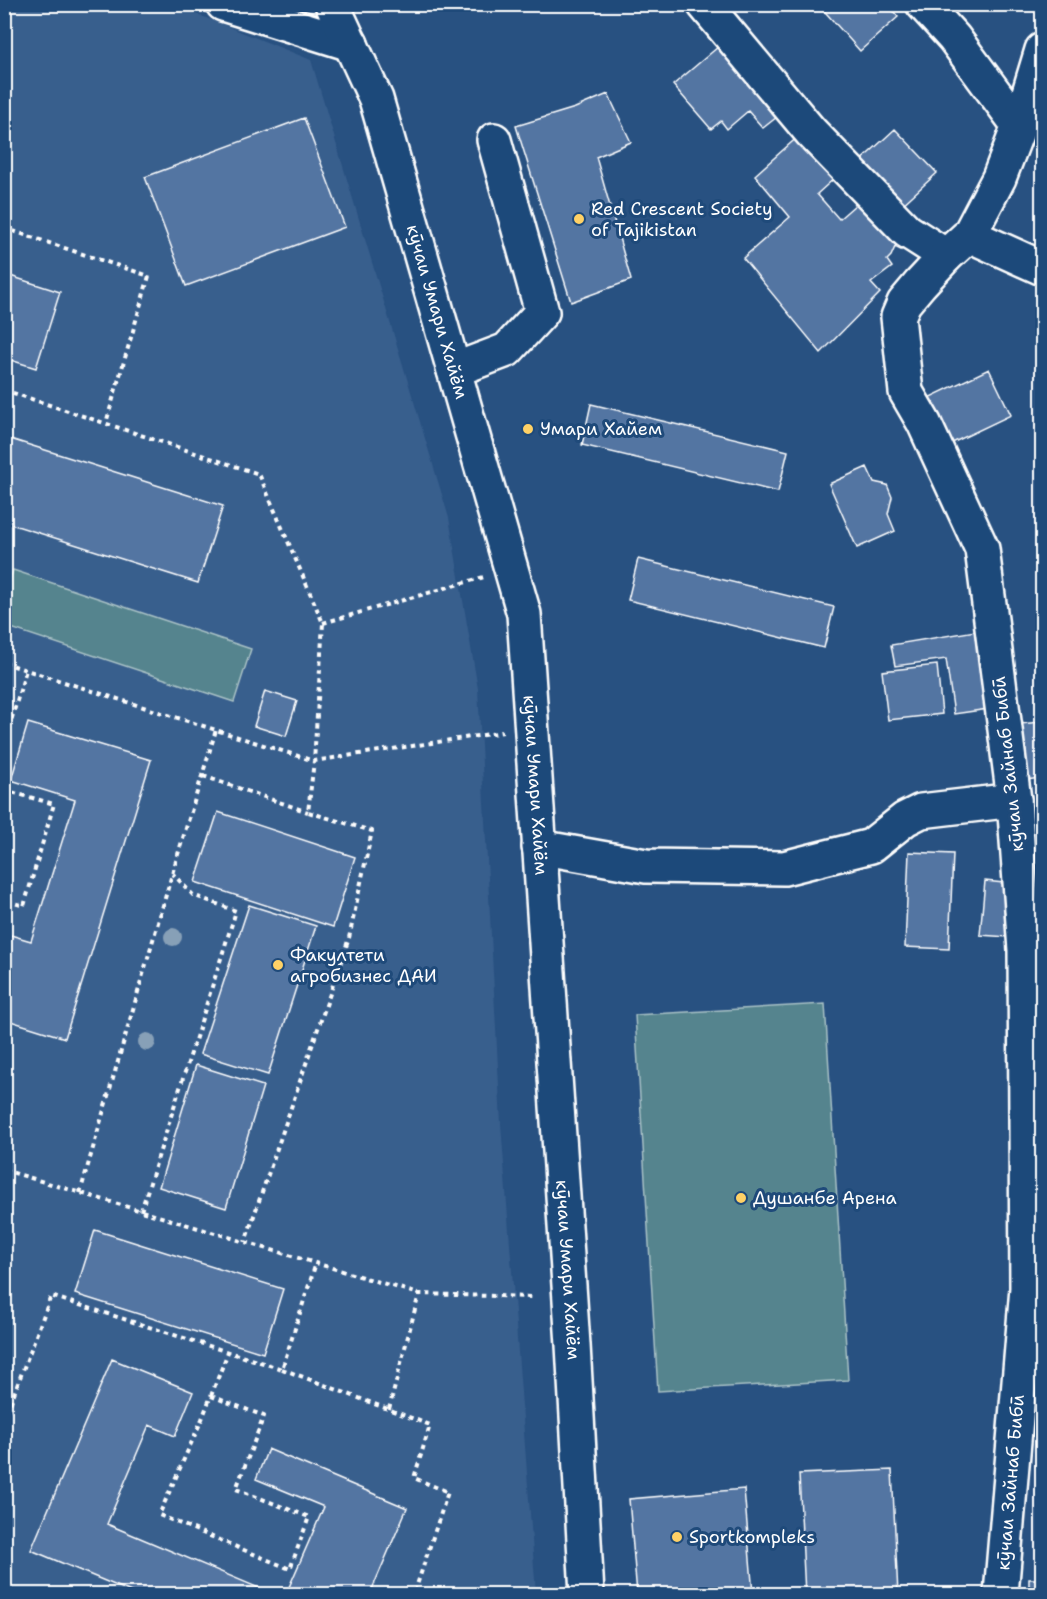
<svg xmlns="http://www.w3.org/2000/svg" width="1047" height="1599" viewBox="0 0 1047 1599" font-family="'Shantell Sans',sans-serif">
<rect width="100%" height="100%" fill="#285181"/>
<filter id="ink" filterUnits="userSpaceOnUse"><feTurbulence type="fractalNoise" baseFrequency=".0167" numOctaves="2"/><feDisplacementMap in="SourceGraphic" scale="12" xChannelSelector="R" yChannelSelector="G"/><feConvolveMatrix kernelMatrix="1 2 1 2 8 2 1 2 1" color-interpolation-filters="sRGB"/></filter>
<g filter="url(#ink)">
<path fill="#395f8d" d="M5,5H174L311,60L449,518L478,689L501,1124L536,1594H5Z"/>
<path fill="#54848e" stroke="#aac2c6" stroke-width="1.5" d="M13,570L251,649L234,702L5,626V596Z
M825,1004L848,1380L658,1391L635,1015Z"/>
<path fill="#5374a2" stroke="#fff" stroke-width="1.5" d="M818,4H888L898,17L860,51Z
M718,47L777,117L763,128L748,111L727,129L721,121L711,129L673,85Z
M608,94L631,142L596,157L631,280L571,302L516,126L575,108Z
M1042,98V130L1034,128Z
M304,118L345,227L186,286L145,177Z
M895,129L937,173L899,208L857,164Z
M801,134L838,175L817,194L839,219L863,198L902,240L901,250L895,247L891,256L887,260L892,267L871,283L880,293L821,353L743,258L790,217L755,175Z
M4,274L60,292L36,368L4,358Z
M989,369L1011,415L948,445L926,399Z
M591,404L788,451L778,492L582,445Z
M4,437L223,506L198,583L4,522Z
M867,467L874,482L887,485L892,497L888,514L895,531L857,548L829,484Z
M638,559L834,607L824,648L628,600Z
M975,631L988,709L954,714L946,659L895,666L891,645Z
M937,665L942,714L888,720L882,671Z
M265,691L297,701L286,736L254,726Z
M1042,722V778L1025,780L1019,724Z
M28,723L151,760L65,1038L4,1019V933L31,941L75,800L11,780Z
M218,812L355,857L333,927L195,882Z
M909,852L953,854L949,949L905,947Z
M985,881L1013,884L1008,937L980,935Z
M249,905L316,926L268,1075L200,1054Z
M196,1065L263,1086L226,1208L159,1187Z
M95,1230L283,1289L263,1353L75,1294Z
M112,1359L193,1392L175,1436L149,1425L107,1524L273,1594H136L31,1550Z
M268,1449L407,1508L370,1594H286L324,1507L256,1479Z
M892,1470L898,1594H805L799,1474Z
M744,1489L753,1594H637L629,1499Z
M1029,1579H1042V1594H1029Z"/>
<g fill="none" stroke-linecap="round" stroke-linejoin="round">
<defs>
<g id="minor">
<path d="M223,4L351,44"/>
<path id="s1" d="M332,4L376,99L524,614L573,1345L587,1594"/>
<path d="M704,4L811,132L907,231L946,256"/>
<path d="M923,4L954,38L1019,126"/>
<path d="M969,235L1042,268"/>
<path d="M454,370L507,350L542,312L494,140"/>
<path d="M539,847L646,866L784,868L871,846L905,819L921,811L1014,800"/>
<path id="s2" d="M1001,1594L1027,1288L1025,950L1014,800L982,549L924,423L906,392L898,317L904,303L920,284L946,256L969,235L999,178L1019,126L1042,50"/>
</g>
</defs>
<use href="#minor" stroke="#fff" stroke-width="38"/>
<path stroke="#fff" stroke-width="4" stroke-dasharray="4.5 4.5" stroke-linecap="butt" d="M4,228L149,276L106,423
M4,390L259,474L323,623L314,761L308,812L372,831L349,938L245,1242
M323,623L484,577
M4,663L314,761L503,732
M4,745L26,670
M203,776L308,812
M4,790L54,804L24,906L4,900
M4,1170L419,1294L533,1297
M80,1193L172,874L216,730
M141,1211L236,911L193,895L173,874
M282,1369L430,1425L414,1478L448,1492L414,1594
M211,1396L264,1416L236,1489L309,1517L290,1569L159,1515L202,1419L228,1352
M389,1409L419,1294
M4,1420L51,1296L282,1369L316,1263
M4,1483L10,1486L4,1500"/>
<use href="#minor" stroke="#1f4a7a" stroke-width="33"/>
</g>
<g fill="#87a0b7">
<circle cx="173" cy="937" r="9"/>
<circle cx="147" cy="1042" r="9"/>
</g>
</g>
<g fill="#ffd166" stroke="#1f4a7a" stroke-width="2">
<circle cx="579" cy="219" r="6"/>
<circle cx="528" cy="429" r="6"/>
<circle cx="278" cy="965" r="6"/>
<circle cx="741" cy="1198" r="6"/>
<circle cx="677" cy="1537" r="6"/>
</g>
<g text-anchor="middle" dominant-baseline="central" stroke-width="6" stroke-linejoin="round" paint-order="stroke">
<g font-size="18" fill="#fff" stroke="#1f4a7a" text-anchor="start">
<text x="591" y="209">Red Crescent Society<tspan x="591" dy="21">of Tajikistan</tspan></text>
<text x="540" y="429">Умари Хайем</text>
<text x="290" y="955">Факултети<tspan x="290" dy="21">агробизнес ДАИ</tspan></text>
<text x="753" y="1198">Душанбе Арена</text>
<text x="689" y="1537">Sportkompleks</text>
</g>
<g font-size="18" fill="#fff" stroke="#1f4a7a">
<text stroke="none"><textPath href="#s1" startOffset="326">кӯчаи Умари Хайём</textPath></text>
<text transform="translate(1008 764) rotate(-96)">кӯчаи Зайнаб Бибӣ</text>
<text stroke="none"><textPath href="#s1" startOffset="812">кӯчаи Умари Хайём</textPath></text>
<text stroke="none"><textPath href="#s1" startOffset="1298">кӯчаи Умари Хайём</textPath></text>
<text stroke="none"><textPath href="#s2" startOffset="112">кӯчаи Зайнаб Бибӣ</textPath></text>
</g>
</g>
<rect width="1047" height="1599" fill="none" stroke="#1f4a7a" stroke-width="24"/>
<rect x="12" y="12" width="1023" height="1575" fill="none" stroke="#fff" stroke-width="2" filter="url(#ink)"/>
</svg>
